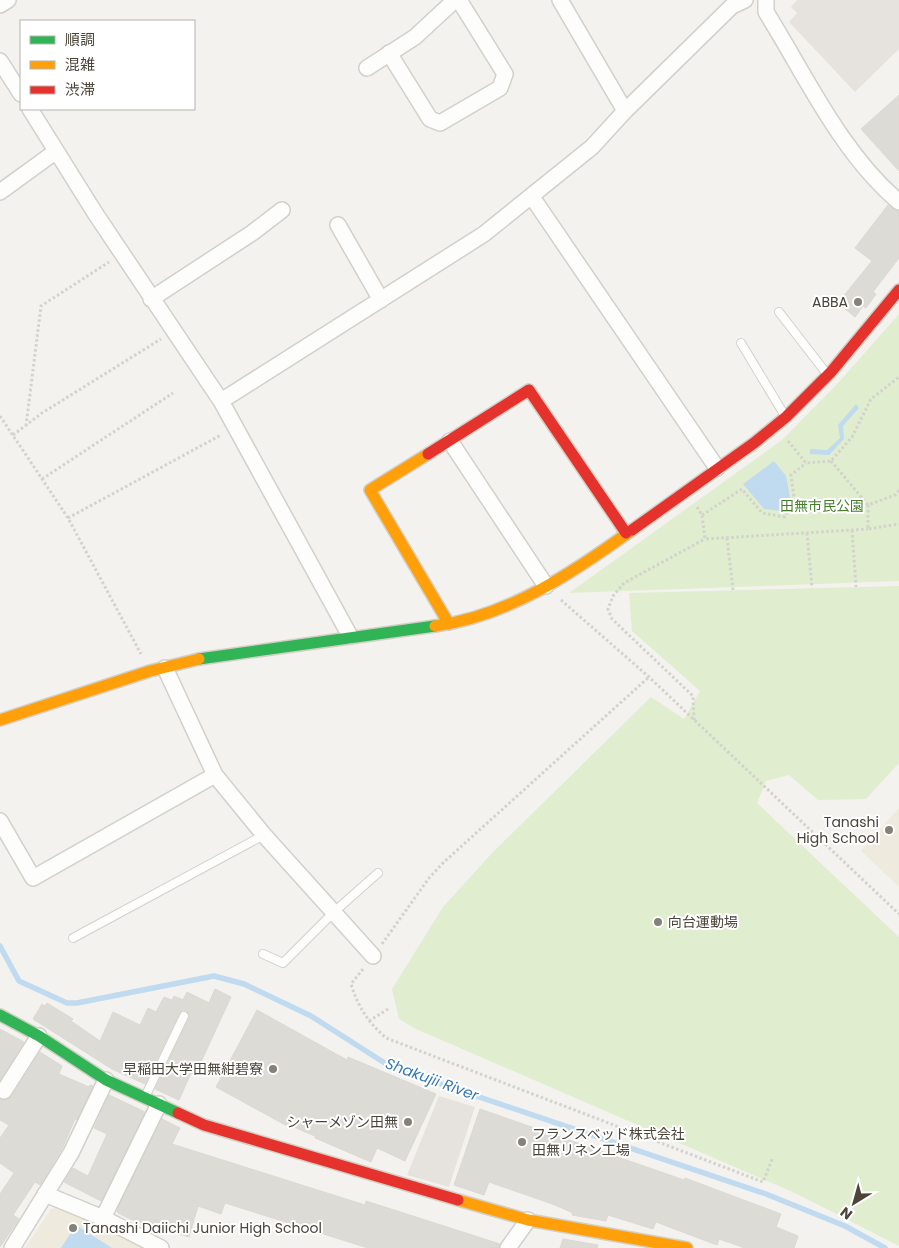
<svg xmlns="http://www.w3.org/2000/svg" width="899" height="1248" viewBox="0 0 899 1248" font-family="Poppins,'Noto Sans JP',sans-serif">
<rect width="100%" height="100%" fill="#f4f2ee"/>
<path fill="#eeeade" d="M899,808V887L861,851Z
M63,1207L148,1248H25L51,1209Z"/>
<path fill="#e0edcf" d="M899,314V581L569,593L782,440L839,382Z
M899,586V763L866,799L818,800L789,775L766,781L757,803L899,937V1246L797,1194L416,1029L399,1019L392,989L443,907L492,853L651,697L684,719L700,691L632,631L629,593Z"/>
<path fill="#e6e3df" d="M797,0H899V49L855,92L789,22L797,13L791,7Z
M439,1096L475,1107L449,1187L407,1175Z"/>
<path fill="#c0daf0" d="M856,404L859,408L843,426L844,439L829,455L810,454V449L827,450L840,438L838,425Z
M774,461L786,476L790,497L781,511L764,509L743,484Z
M76,1225L112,1248H61Z"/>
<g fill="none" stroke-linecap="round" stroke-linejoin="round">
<path stroke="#c0daf0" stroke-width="5.5" d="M0,946L19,981L67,1003H77L214,976L244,984L311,1016L391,1067L766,1194L845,1226L885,1248"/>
</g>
<path fill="#dddbd6" stroke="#dcd9d4" d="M899,95V171L861,129Z
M888,205L899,211V258L873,292L876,294L866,308L863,306L855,317L838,303L872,261L855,248Z
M215,989L231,997L195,1075L191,1073L179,1100L155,1089L189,1018L187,1011L183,1010L179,1014L145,1084L112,1069L33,1019L42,1004L45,1006L47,1003L73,1019L71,1021L100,1041L113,1012L140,1025L148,1008L156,1012L164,997L172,1000L174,996L183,1000L187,992L209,1003Z
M257,1010L347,1060L348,1057L436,1094L405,1161L377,1148L371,1162L315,1138V1136L289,1125V1127L216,1087Z
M0,1029L24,1042L0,1080Z
M40,1052L62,1066L59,1074L89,1087L90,1085L93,1086L77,1120L75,1119L62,1149L40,1185L35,1182L13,1215L19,1219L0,1247V1194L14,1173L0,1163V1138L9,1125L0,1120V1099H8L12,1096Z
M109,1095L145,1112L101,1201L64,1182L73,1168L88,1176L107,1134L94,1128Z
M480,1109L684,1180L685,1178L781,1214L776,1227L798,1236L794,1248H745L719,1239L717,1245L656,1222L653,1229L608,1215L606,1221L572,1215L573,1213L555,1205L489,1182L484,1195L454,1185Z
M162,1119L180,1128L172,1144L365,1205L366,1201L500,1244L499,1248H368L225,1203L221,1214L198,1206L189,1237L130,1219L118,1213L117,1210Z
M563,1239L598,1245L597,1248H560Z"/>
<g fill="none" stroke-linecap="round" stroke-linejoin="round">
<defs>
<path id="lane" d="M779,312L827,374
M741,343L785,416
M73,938L264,835
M263,954L283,963L334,912L378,873
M145,1097L184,1016"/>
<path id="street" d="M560,0L625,111
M766,0V12C806,76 841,153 899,202
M0,5L8,0
M389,53L430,119L440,123L500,88L505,74L459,0
M0,61L21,94
M367,68L415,37L455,0
M30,109L95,213L221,401L350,636
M0,192L55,152
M532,197L717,468
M338,225L381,300
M151,299L252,233L282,210
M221,401L484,234L592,147L625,111L732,6L745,0
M450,441L546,586
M165,668L215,775L264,835L373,956
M0,821L33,878L215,775
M4,1091L39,1036
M45,1194L103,1218L161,1248
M103,1218L159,1104
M12,1248L71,1153L106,1080
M508,1248L528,1220"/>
<path id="fast" d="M199,659L435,626
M0,1015L39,1036L106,1080L178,1113"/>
<path id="slow" d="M428,454L370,490L449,624
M435,626C509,616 574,572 632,530
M0,720L150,671L199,659
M458,1200L528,1220L687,1248"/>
<path id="jam" d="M428,454L529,390L626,533
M632,530L754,443L786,417L831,372L899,290
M178,1113L204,1125L458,1200"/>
</defs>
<use href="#lane" stroke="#d2d0cb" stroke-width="10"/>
<use href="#street" stroke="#d2d0cb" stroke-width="18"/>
<use href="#fast" stroke="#d2cfc5" stroke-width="14"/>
<use href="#slow" stroke="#d2cfc5" stroke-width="14"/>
<use href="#jam" stroke="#d2cfc5" stroke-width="14"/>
<path stroke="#d3d2cc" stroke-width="3" stroke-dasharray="2.5 2.5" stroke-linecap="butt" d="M0,416L68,518L141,654
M26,426L41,306L109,262
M13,435L42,413L161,339
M788,441L806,463L831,461L852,437L871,399L899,377
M831,461L868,505L895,495L899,490
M42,479L173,393
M868,505V529L899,524
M697,507L702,515L705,539L868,529
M702,515L742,489L762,513L785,517L794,497L791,475L806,463
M68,518L221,435
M852,530L856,587
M807,533L812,588
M727,538L733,590
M561,600L649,677L899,914
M694,720L693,696L612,619L608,609L613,596L624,583L705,539
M382,944L429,878L444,862L649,677
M363,969L351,984C358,1007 368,1022 386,1038L763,1182L773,1157
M369,1021L388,1009"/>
<use href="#lane" stroke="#fdfdfc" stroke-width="8"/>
<use href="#street" stroke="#fdfdfc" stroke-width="15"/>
<use href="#fast" stroke="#30b455" stroke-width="11"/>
<use href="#slow" stroke="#ff9f0a" stroke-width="11"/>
<use href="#jam" stroke="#e5322d" stroke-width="11"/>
</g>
<g fill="#868178" stroke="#fff" stroke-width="2">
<circle cx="858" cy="302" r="5"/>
<circle cx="889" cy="830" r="5"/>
<circle cx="658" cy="922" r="5"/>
<circle cx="273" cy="1069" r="5"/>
<circle cx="408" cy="1122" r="5"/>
<circle cx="522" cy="1142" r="5"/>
<circle cx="73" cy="1228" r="5"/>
</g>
<g text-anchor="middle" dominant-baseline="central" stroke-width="4" stroke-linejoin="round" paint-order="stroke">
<g font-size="14" fill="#4a4439" stroke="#fff" text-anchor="end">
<text x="848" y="302">ABBA</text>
<text x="879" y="822">Tanashi<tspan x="879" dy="16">High School</tspan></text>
<text x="668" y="922" text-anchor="start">向台運動場</text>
<text x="263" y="1069">早稲田大学田無紺碧寮</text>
<text x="398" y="1122">シャーメゾン田無</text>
<text x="532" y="1134" text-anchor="start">フランスベッド株式会社<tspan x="532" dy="16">田無リネン工場</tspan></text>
<text x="83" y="1228" text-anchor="start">Tanashi Daiichi Junior High School</text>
</g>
<g font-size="14" fill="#467d2b" stroke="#fff">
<text x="822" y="506">田無市民公園</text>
</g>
<g font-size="15" font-style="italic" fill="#3178b7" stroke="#fff">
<text transform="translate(432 1079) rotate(20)">Shakujii River</text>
</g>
</g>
<rect x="20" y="20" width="175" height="90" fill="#ffffff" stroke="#b7b4b0"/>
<rect x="30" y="36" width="25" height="8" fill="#30b455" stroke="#b7b4b0"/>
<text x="65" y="45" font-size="15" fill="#4a4439">順調</text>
<rect x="30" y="61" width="25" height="8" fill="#ff9f0a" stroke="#b7b4b0"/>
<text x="65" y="70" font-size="15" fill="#4a4439">混雑</text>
<rect x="30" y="86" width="25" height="8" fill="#e5322d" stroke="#b7b4b0"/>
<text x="65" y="95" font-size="15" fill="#4a4439">渋滞</text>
<g transform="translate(854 1203) rotate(217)" stroke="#ffffff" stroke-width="4" paint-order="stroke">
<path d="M0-4L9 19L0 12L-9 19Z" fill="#4a4439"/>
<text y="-8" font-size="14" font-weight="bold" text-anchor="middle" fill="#4a4439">N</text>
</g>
</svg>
